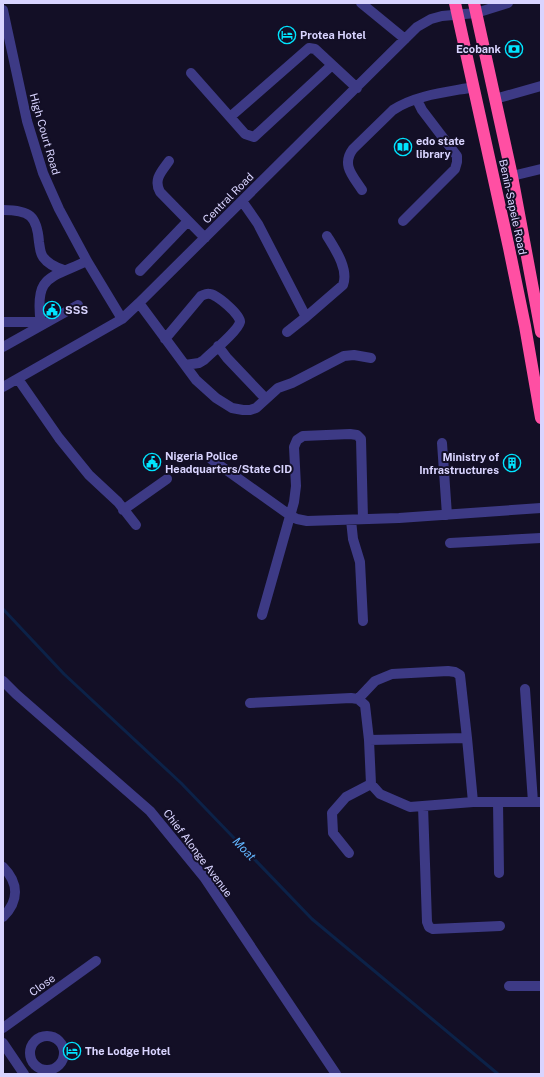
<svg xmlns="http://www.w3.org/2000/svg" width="544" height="1077" viewBox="0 0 544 1077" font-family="'Public Sans',sans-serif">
<rect width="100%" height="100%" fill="#130f26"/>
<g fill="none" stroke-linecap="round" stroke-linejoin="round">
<path stroke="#0c2248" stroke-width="3" d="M3,609L64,674L181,783L312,919L498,1074"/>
<path stroke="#3d3a85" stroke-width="10" d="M361,3L405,39
M3,10L27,121L43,173L59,209L87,261L122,319
M191,73L245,134L254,137L332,65
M495,99L541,86
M230,117L309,48L315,49L357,88
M169,161C162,171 153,179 160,192L205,238
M512,176L541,169
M362,190C353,176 341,165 353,149L393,110C415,95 448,92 474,87
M242,201L258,224L306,317
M3,210C30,210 37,216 39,242C40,248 40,253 43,257C48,264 57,268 64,270
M403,221L455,169L457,162V156L422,110L417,100
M140,271L188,221
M139,303L196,380L216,398L232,408L243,410H250L256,408L278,388L292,383L344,356L354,355L371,358
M3,322H40
M41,325C34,275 49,279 87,261
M287,332L306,317L343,285C349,269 335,249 327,236
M165,339L201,296C204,295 206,293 210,294C216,294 241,315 240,322C238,331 211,353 204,360L199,363L185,365
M218,346L227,358L266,399
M3,347L78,305
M18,379L59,438L89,475L118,502L136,525
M3,387L122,319L139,303L417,27L431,19L442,16L476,13L508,3
M442,443L447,515
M211,459L291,516L297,519L307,521L399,518L541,508
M123,510L167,479
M351,520L353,539L360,562L363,621
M450,543L541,538
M262,615L294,502L296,486L294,447L297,440L303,436L350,434L357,435L361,439L363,519
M3,681L16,694L150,811L204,877L336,1074
M525,689L533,802
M358,699L375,681L392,674L448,671L455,672L460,675L467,738L369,740
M250,703L351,698L358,699L365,705L369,740L371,784L380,794L410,807L473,802H541
M467,738L473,802
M498,802L499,873
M423,806L427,922L429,927L433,929L500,926
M349,853L333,833L332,813L346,797L371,784
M3,867C19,883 19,901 3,917
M509,986H541
M3,1028L96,961
M30 1053a17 17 0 1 1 34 0a17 17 0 1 1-34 0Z
M3,1043L24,1074"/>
<path stroke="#ff4fa3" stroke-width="12" d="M455,3L509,248L525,326L541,418
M474,3L512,176L541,332"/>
</g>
<defs>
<symbol id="hotel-ring" viewBox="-11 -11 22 22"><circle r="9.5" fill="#130f26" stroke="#00e5ff" stroke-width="1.5"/><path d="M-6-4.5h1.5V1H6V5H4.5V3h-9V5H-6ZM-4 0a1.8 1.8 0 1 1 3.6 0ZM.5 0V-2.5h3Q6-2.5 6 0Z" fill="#00e5ff"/></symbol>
<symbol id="bank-ring" viewBox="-11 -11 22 22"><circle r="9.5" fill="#130f26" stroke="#00e5ff" stroke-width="1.5"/><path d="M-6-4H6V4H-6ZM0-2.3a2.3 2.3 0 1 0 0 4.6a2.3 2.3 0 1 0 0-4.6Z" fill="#00e5ff"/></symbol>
<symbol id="library-ring" viewBox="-11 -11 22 22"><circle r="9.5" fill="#130f26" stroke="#00e5ff" stroke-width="1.5"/><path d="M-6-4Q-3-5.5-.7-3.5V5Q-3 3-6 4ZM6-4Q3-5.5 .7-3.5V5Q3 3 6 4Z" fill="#00e5ff"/></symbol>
<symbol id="civic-ring" viewBox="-11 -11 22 22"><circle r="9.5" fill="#130f26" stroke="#00e5ff" stroke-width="1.5"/><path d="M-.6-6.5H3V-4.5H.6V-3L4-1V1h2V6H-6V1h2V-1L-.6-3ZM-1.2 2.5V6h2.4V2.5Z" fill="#00e5ff"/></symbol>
<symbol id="building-ring" viewBox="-11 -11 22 22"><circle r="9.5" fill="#130f26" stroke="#00e5ff" stroke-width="1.5"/><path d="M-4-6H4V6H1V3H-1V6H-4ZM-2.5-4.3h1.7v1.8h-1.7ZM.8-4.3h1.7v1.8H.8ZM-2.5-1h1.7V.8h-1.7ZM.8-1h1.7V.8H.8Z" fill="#00e5ff"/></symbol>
</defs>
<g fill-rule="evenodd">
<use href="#hotel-ring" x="277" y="25" width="20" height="20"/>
<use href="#bank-ring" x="504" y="39" width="20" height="20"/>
<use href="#library-ring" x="393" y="137" width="20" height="20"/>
<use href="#civic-ring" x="42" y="300" width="20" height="20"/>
<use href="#civic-ring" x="142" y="452" width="20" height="20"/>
<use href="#building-ring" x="502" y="453" width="20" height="20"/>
<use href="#hotel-ring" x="62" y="1041" width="20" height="20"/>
</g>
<g text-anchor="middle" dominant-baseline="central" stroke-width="4" stroke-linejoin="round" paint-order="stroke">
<g font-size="11" font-weight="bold" fill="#d9d4ff" stroke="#130f26" text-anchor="start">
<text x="300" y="35">Protea Hotel</text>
<text x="501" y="49" text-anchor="end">Ecobank</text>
<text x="416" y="141">edo state<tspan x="416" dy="13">library</tspan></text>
<text x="65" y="310">SSS</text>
<text x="165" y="456">Nigeria Police<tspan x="165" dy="13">Headquarters/State CID</tspan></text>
<text x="499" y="457" text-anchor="end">Ministry of<tspan x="499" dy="13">Infrastructures</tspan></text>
<text x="85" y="1051">The Lodge Hotel</text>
</g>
<g font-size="11" fill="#d9d4ff" stroke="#130f26">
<text transform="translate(45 134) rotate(74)">High Court Road</text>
<text transform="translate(228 198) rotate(-45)">Central Road</text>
<text transform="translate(513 207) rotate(78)">Benin-Sapele Road</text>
<text transform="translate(198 853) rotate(53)">Chief Alonge Avenue</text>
<text transform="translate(42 985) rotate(-36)">Close</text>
</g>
<g font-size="12" font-style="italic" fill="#62b6ff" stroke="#130f26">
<text transform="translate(244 849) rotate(46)">Moat</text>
</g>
</g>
<rect width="544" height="1077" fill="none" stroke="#d9d4ff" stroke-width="8"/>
</svg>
